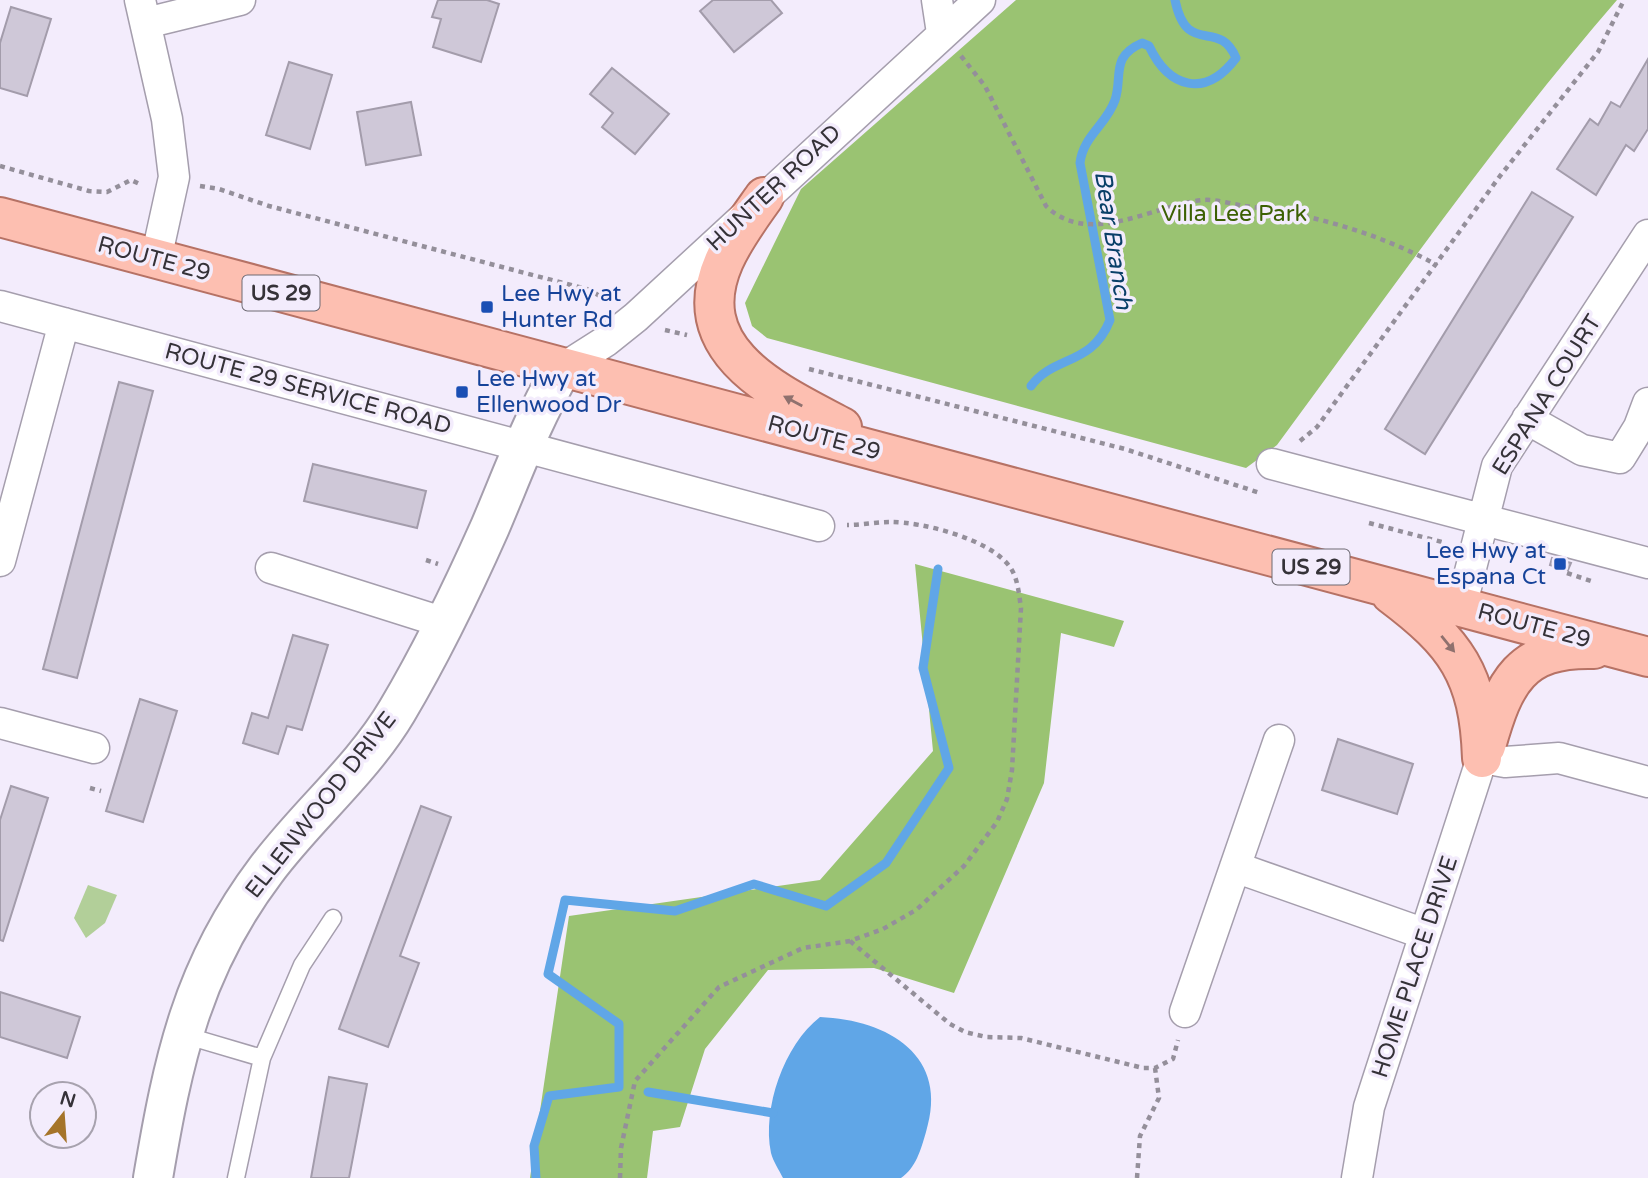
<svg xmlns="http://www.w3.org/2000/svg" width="1648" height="1178" viewBox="0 0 1648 1178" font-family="'Varela Round',sans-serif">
<rect width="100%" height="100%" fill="#f3ecfc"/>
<path fill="#b2cf99" d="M88,885L117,895L105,923L86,938L74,918Z"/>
<path fill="#9ac372" d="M1016,0H1617C1495,141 1388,295 1277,445L1246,468L767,338L752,326L745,303L801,189Z
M915,564L1124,621L1114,647L1061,633L1044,783L954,993L874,968L768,970L705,1049L680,1127L653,1131L647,1178H530L569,916L820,880L933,751Z"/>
<path fill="#60a6e7" d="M820,1017C889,1020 950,1056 926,1132C921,1149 916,1168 901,1178H783C779,1170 773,1161 771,1153C762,1108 784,1045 820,1017Z"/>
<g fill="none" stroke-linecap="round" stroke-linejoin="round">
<path stroke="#60a6e7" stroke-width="9" d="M1031,386C1054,355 1092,366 1110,320L1080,163C1083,136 1107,124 1115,100C1123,76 1110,57 1142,43L1149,46C1169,88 1205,99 1236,58C1219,17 1187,58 1175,0
M648,1092L773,1113
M536,1178L534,1146L549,1096L619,1087V1024L548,974L565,900L675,911L754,884L826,906L886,863L949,768L923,668L938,569"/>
</g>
<path fill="#cfc8d8" stroke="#a39cab" stroke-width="2" d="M438,0H487L499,4L481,62L433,47L441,19L432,17Z
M713,0H771L782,13L734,52L700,11Z
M11,7L51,19L27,96L0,88V43Z
M1648,59V129L1634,151L1626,145L1596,195L1557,169L1590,119L1598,125L1611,102L1620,107Z
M289,62L332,75L310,149L266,135Z
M612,68L669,114L635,154L602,127L613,113L590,94Z
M411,102L421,155L366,165L357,112Z
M1532,192L1573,217L1425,454L1385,429Z
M119,382L153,391L77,678L43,669Z
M313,464L426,491L417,528L304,501Z
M1552,558L1571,563L1568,570L1550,565Z
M293,635L328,645L302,730L287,726L278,754L243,743L252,713L268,718Z
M140,699L177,711L143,822L106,811Z
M1338,739L1413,764L1397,814L1322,790Z
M11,786L48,798L3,941L0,940V820Z
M421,806L451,817L400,956L419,963L388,1047L339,1029Z
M0,992L80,1017L67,1058L0,1037Z
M329,1077L367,1084L349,1178H311Z"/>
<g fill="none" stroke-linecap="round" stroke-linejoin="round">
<defs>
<path id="lane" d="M184,1035L262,1058
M236,1178L262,1058L302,965L333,918"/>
<path id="street" d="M140,0L167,119L174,177L156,259
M937,0L942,33
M146,23L240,0
M0,306L819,526
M562,369L606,341L636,317L980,0
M1527,419L1582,450L1620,458L1639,427L1648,403
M1272,464L1648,563
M0,561L64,323
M271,568L445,623
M1461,607L1497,466L1648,235
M0,723L94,748
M1235,867L1425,934
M1185,1012L1279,740
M1357,1178L1369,1107L1482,758L1505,762L1559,758L1648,782"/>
<path id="secondary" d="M153,1178C173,1060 192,968 266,870C307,815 362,770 397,711C432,652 462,590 490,527C513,473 532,420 562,369"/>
<path id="primary" d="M764,197C750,217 734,238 724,261C684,352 778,393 842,427
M0,217L1648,657
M1391,594C1456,643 1479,674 1482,758
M1486,746C1504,682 1520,647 1594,649"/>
</defs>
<use href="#lane" stroke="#a59ead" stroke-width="19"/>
<use href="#street" stroke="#a59ead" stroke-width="33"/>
<use href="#secondary" stroke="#a59ead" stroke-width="42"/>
<use href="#primary" stroke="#b67265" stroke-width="42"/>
<path stroke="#948f9a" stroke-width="4.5" stroke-dasharray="5 5" stroke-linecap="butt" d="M961,56L985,86L1046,206C1089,248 1153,205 1203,200C1216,199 1232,204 1245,206C1312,214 1378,233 1437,265
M0,166L89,191L107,192L131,180L142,185
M200,186L219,189L269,206L590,290L611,303
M665,330L687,335
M809,369L1125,449L1260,493
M1300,441L1317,427L1500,176L1598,52L1624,0
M1369,523L1442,542
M426,560L438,564
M1567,573L1594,582
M90,788L101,791
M850,941L950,1024L965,1032L986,1037L1021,1038L1143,1068H1155L1173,1059L1178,1040
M620,1178L621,1148L635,1081L719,987L803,948L850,941L883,929L916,910L964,866L997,822L1007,799L1012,770L1021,608C1019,595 1018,578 1010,567C990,539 923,522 890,522C876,522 861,525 847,525
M1137,1178L1140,1136L1159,1098L1155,1068"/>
<use href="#lane" stroke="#fff" stroke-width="16"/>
<use href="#street" stroke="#fff" stroke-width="30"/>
<use href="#secondary" stroke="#fff" stroke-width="38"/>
<use href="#primary" stroke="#fdbfb1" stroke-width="38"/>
</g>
<defs><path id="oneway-solid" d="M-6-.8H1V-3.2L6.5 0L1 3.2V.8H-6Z" transform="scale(1.75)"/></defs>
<g fill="#8f716e">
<use href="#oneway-solid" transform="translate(793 401) rotate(-152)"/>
<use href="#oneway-solid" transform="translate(1448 644) rotate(51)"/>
</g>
<g fill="#1a4fb4" stroke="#f3ecfc" stroke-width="2.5">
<rect x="480" y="300" width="14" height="14" rx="3.5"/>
<rect x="455" y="385" width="14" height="14" rx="3.5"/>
<rect x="1553" y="557" width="14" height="14" rx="3.5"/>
</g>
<g text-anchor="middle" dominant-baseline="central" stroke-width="7" stroke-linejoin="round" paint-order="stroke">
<g fill="#f3ecfc" stroke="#6e6a73" stroke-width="2">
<rect x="242.5" y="275.5" width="77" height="35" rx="5"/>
<rect x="1272.5" y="549.5" width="77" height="35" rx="5"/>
</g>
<g font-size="21" font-weight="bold" fill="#353238">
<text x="281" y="293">US 29</text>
<text x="1311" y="567">US 29</text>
</g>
<g font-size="23" fill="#353238" stroke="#f3ecfc">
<text transform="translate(774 188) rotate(-43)">HUNTER ROAD</text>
<text transform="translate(154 259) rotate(15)">ROUTE 29</text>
<text transform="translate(308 389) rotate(15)">ROUTE 29 SERVICE ROAD</text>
<text transform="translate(1547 395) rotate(-58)">ESPANA COURT</text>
<text transform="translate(824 438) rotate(15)">ROUTE 29</text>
<text transform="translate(1534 626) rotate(15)">ROUTE 29</text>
<text transform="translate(321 805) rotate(-52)">ELLENWOOD DRIVE</text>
<text transform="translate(1415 967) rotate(-72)">HOME PLACE DRIVE</text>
</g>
<g font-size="23" fill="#3c6004" stroke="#f3ecfc">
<text x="1234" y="214">Villa Lee Park</text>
</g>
<g font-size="23" fill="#164399" stroke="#f3ecfc" text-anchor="start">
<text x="501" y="294">Lee Hwy at<tspan x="501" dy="26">Hunter Rd</tspan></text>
<text x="476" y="379">Lee Hwy at<tspan x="476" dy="26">Ellenwood Dr</tspan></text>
<text x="1546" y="551" text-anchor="end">Lee Hwy at<tspan x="1546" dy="26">Espana Ct</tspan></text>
</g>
<g font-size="24" font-style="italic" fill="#093f68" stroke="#f3ecfc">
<text transform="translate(1113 240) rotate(81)">Bear Branch</text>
</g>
</g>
<g transform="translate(63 1115) rotate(17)"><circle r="33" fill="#f3ecfc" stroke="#a7a2ae" stroke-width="2"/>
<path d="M0-5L12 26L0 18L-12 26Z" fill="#a57429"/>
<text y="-10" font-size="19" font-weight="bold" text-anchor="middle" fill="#353238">N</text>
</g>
</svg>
